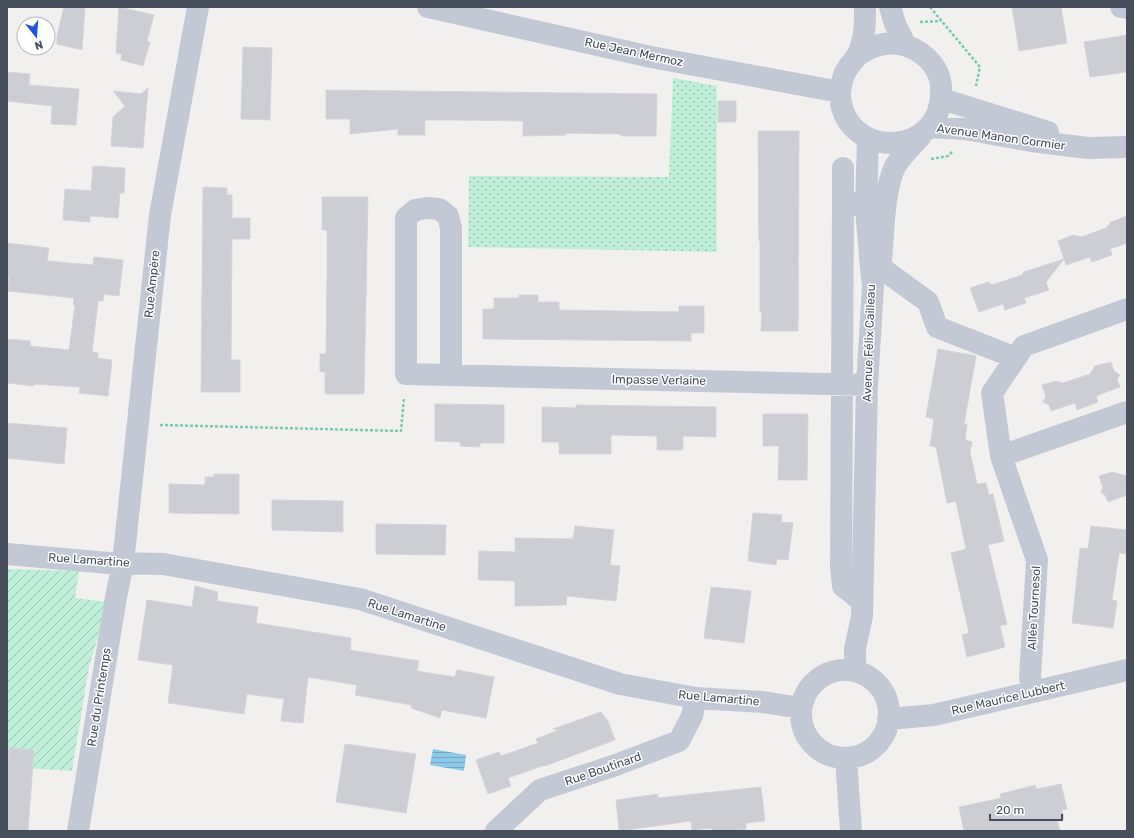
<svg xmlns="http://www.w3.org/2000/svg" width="1134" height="838" viewBox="0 0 1134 838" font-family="Rubik,sans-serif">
<defs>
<pattern id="grass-dots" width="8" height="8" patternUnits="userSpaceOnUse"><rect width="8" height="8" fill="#bfeed9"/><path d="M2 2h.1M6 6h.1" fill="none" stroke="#9dc3b3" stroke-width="1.8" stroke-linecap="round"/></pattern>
<pattern id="garden-furrows" width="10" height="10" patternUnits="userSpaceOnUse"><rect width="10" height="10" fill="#bfeed9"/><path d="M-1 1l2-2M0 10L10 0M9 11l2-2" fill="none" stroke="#9dc3b3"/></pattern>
<pattern id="water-rules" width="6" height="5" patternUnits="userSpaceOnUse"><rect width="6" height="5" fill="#8ec8e9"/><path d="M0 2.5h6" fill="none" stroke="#76a5c0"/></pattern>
</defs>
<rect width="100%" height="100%" fill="#f2f0ef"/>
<path fill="url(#grass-dots)" d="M673,78L717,86V252L468,247L469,176L669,177Z"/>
<path fill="url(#garden-furrows)" d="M7,569L79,571L75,598L108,602L89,667L72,771L7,767Z"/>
<path fill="url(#water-rules)" d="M433,749L466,755L464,771L430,765Z"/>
<path fill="#ccced4" stroke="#d4d4db" d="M64,7H85L82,50L57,44V36Z
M119,7L154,15L147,41L150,42L143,66L121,60L122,54L116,53Z
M1012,7H1061L1067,43L1019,51Z
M1127,35V72L1090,77L1084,42Z
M243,47L272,48L270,120L241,119Z
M7,72L30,74L29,85L79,89L76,125L51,124L52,106L7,101Z
M148,88L143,148L111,146L113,117L125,106L113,91L141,94Z
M326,90L657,94L656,136H621V134L566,133V135L523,136V121L457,120H425V135H398V129L350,134V119H326Z
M718,101H736V122H718Z
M758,131H799L798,331H761L762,312H760V241H759Z
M93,166L125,168L124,193H120L118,218L90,216V222L63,220L65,189L91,191Z
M203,187L227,188V195H232V218H250V239H232L231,360H240V392H201Z
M322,197H368L364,394H325V372H320V354H326L327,279V230H322Z
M1127,216V243L1110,249L1112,255L1092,262L1090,257L1066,265L1064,259L1046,282L1049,290L1024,298L1026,303L1005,310L1003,304L979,312L970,288L988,282L992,285L1022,275L1024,272L1064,259L1058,241L1073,235L1081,237L1106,228L1111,222Z
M7,243L49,248L47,261L93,265L94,257L123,260L119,296L104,294L103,301H98L92,352L98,353V358L112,360L108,396L79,393L80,387L34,384V386L7,383V339L30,341V346L69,350L75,305H73L74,298L8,291L9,276H7Z
M519,295H538V302H559V310L679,312V306H704V333H691V341L483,339V309H494V298H519Z
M938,349L976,356L964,424H967L965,440L972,442L970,452L977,484L986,483L989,495L993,494L1004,541L988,545L1007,624L1000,626L1005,647L967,657L962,635L969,633L951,553L966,549L956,501L947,503L936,447L930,446L934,419L926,417Z
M1111,362L1114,371L1120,375L1117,379L1120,387L1096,396L1098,402L1077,410L1075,403L1051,411L1049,405L1043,402L1046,396L1042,385L1056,381L1063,383L1090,374L1095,366Z
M435,404L504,405V443H480V447L460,446V442L435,441Z
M576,405L716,407V437L683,436V450H657V436L611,435V454H559V442H542V407L576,408Z
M763,414H808L807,480H778L779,446H763Z
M7,423L67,428L64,464L7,458Z
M1112,472L1127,476V495L1108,502L1105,495L1101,492L1103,487L1099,476Z
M214,474H239V514L169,513V484L205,485V477H214Z
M272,500L343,501V532L272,530Z
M753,513L782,515L781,522L793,523L788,560L777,559L776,565L748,561Z
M376,524L446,525L445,555L376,554Z
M575,526L614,530L610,565L620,566L616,601L567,596L566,605L515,606V581L478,580L479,551L515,552V538L573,539Z
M1091,526L1127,530V554L1119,553L1112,600L1117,601L1113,628L1072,623L1080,548L1088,549Z
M195,586L218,592L217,601L258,607L256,623L351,638L350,650L419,661L417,671L455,677L457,670L494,677L486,718L442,710L440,718L411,708L412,705L355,695L357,685L308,677L303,723L281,721L284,699L247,694L244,714L168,703L173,665L138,660L147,600L192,607Z
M711,587L751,591L744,643L704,638Z
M601,712L608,721L615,740L545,766V765L508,778L511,786L488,794L476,760L499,752L501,756L538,743L536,739L559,730L553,729Z
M345,744L416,754L406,813L336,802Z
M9,748L34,750L28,831H7V780Z
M1061,784L1067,809L1062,810L1064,818L1057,820L1060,831H964L959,807L1001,798L1000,794L1035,785L1037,789Z
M761,787L765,821L746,823V829L731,831H712V828L692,830L691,821L619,831L616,800L658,794V798Z"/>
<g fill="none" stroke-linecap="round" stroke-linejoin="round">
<path stroke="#79caaf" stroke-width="2.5" stroke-dasharray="3 2" stroke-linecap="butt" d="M930,7L980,67L976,86
M920,22L941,21
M931,159L948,156L952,152
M160,425L401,431L404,397"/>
<path stroke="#c3c9d4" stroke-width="22" d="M428,7L651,57L840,92
M890,7L895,24L905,44
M1121,7L1127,8
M857,56C875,43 894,39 914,49C928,56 940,70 941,86C946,162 840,160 840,92C841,85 843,75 847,69C850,64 855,60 858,54C865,39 865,24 865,7
M942,99L1048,132
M929,127L965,129L1031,141L1088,148L1127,147
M843,168V200
M881,262C883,238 884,185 896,165C902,155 912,146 920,137
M880,267L928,302L937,327L1016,358
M451,375V228L448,216L439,209L427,208L415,210L406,218V374L867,385
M1001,456L1127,412
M7,554L109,563L163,564L360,599L620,684L696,698L763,702L801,708
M862,601L843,586L841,567L843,200L866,208
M801 714a44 44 0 1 1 88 0a44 44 0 1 1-88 0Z
M855,671V649L862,616L867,385L873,286L871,268L866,208L868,138
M1033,692L1030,678L1037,560L1001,456L992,393L1024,346L1127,309
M888,719L934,715L1127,670
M846,758L851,831
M78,831L116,597L123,563L160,215L198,7
M496,831L540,790L616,765L679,741L692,716L696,698"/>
</g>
<g text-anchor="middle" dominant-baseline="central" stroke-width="3" stroke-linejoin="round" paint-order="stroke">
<g font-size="12" fill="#484f5c" stroke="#fff">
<text transform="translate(634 52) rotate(12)">Rue Jean Mermoz</text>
<text transform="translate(1001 137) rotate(8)">Avenue Manon Cormier</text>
<text transform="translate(152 284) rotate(-84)">Rue Ampère</text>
<text transform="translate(869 343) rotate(-88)">Avenue Félix Cailleau</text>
<text transform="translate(659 380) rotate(1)">Impasse Verlaine</text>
<text transform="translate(89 560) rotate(4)">Rue Lamartine</text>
<text transform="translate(1034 608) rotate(-87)">Allée Tournesol</text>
<text transform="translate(407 615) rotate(18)">Rue Lamartine</text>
<text transform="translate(99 697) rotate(-81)">Rue du Printemps</text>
<text transform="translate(719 698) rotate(5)">Rue Lamartine</text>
<text transform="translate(1008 698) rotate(-13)">Rue Maurice Lubbert</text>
<text transform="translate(603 769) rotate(-19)">Rue Boutinard</text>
</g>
</g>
<rect width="1134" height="838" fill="none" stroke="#484f5c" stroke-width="16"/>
<g transform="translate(36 36) rotate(163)"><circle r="19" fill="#ffffff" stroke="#b6b9be"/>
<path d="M0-3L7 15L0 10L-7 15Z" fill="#2054db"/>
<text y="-6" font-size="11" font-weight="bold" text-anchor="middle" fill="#484f5c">N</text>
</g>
<path d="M990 814v6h72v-6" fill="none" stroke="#484f5c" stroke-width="2"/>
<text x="996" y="814" font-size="12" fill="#484f5c" stroke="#ffffff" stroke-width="3" paint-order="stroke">20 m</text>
</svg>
